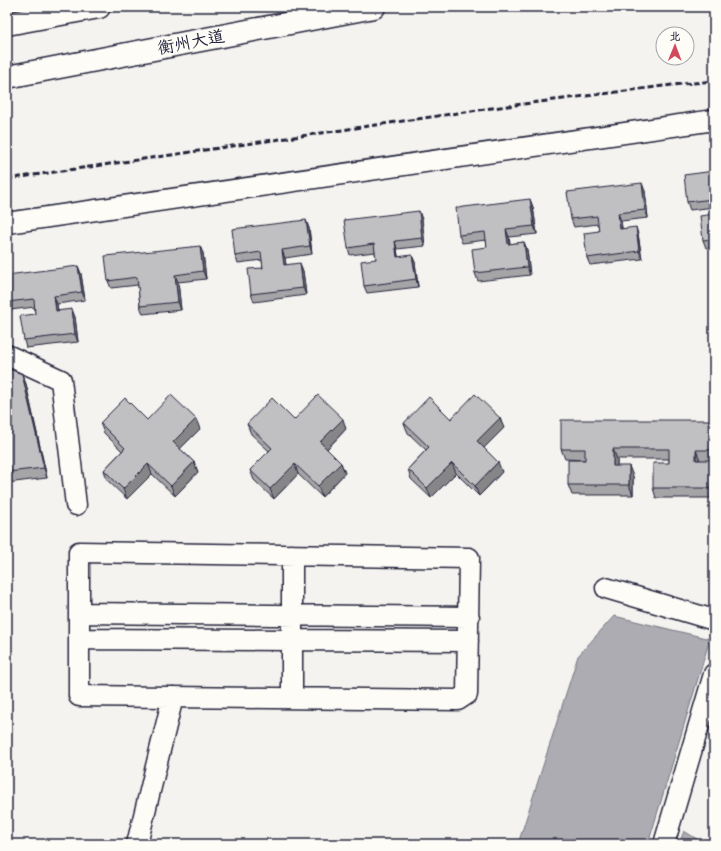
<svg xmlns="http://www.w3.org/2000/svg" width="721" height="851" viewBox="0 0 721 851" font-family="Caveat,'LXGW WenKai TC',sans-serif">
<rect width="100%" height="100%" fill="#f4f3ef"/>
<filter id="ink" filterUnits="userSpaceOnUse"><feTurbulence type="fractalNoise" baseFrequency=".025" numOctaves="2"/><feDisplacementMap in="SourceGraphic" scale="8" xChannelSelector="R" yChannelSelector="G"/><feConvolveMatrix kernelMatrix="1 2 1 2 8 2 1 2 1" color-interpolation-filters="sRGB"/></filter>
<g filter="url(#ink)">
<path fill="#acacb2" stroke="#757582" d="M614,616L710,639L648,844H518L578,656Z
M684,831L705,844H679Z"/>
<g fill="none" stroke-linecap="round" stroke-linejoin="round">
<defs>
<path id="minor" d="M7,223L714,120
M7,355L61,380L76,505
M79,552L469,558L467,694L458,700L79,696Z
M292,555V698
M606,588L714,620
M79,613L469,617
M79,639L468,641
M137,844L173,697
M664,844L714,674"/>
<path id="highway" d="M7,24L99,7
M7,77L374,7"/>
</defs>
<use href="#minor" stroke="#22223b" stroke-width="23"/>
<use href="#highway" stroke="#22223b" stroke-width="25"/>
<use href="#minor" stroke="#fdfcf7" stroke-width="20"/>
<use href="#highway" stroke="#fdfcf7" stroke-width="22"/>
<path stroke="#22223b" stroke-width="3" stroke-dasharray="6 3" stroke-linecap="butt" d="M7,179L492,108L672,85L714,81"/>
</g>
<path fill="#a5a4a7" stroke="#22223b" d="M714,171V207L690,210L687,202Z
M645,191L648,218L621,221L622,228L638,234L642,259L590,265L587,258L599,231L598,224L574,227L571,219Z
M533,207L537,234L509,237L510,244L524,242L527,250L530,275L478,281L475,273L487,247L486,240L462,243L459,235Z
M714,214V247L706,248L703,240Z
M422,219L425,246L397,249L398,256L415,262L418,287L367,293L364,286L376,259L375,252L350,255L348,248Z
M309,228L312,254L285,258L286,265L303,271L306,295L254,302L251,294L263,268L262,260L238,263L235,256Z
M203,253L206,279L178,282L181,310L143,314L140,306L138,285L111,288L108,281Z
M78,266L81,274L85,300L57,304L58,311L75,317L78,342L26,348L24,340L35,314V307L10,310L7,302Z
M7,368L22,374L26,384L47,478L7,483Z
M451,419L504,428L484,448L502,472L479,496L456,473L431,498L411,479L408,469L426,450L408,433L404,423Z
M147,420L200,429L180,449L194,462L198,472L175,496L152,474L127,499L107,480L104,470L122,451L104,433L100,423Z
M714,420V460H713L714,464V498H656L653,488L669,463V459H617V466L633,476V495H572L568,485L585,460L565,459L561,449Z
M247,424L346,429L327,449L341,463L345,473L322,497L298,474L274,499L254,480L250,470L269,451L251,434Z"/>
<path fill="#868688" stroke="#22223b" d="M642,183L645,191L648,218L645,210Z
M530,199L533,207L537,234L534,226Z
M419,211L422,219L425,246L422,238Z
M618,213L621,221L623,236L620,229Z
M306,220L309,228L312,254L310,246Z
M636,227L638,234L642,259L639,251Z
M506,229L509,237L511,252L508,244Z
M395,241L397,249L399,264L397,257Z
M524,242L527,250L530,275L527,267Z
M200,246L203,253L206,279L203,271Z
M282,250L285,258L287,273L284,265Z
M412,255L415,262L418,287L416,279Z
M300,263L303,271L306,295L303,288Z
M78,266L81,274L85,300L82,292Z
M175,275L178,282L181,310L178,302Z
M54,296L57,304L59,319L56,311Z
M72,309L75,317L78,342L75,334Z
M22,374L26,384L47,478L44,468Z
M500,418L504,428L481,451L477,441Z
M196,419L200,429L177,452L173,442Z
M343,419L346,429L324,452L320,442Z
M613,449L617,459V476L613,466Z
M696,450L700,460H696Z
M713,460L714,464V492L713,488Z
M194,462L198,472L175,496L171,486Z
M498,462L502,472L479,496L475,486Z
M341,463L345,473L322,497L318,486Z
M452,463L456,473L431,498L427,488Z
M148,464L152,474L127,499L123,489Z
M295,464L298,474L274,499L270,489Z
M629,466L633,476V495L629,485Z"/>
<path fill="#c0bfc2" stroke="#22223b" d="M714,171V206L713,199L687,202L684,175Z
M642,183L645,210L618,213L620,229L636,227L639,251L587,258L584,233L599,231L597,216L571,219L567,192Z
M530,199L534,226L506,229L508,244L524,242L527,267L475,273L472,249L487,247L485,232L459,235L456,208Z
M419,211L422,238L395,241L397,257L412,255L416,279L364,286L361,261L376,259L374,244L348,248L344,220Z
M714,214V239L703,240L700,216Z
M306,220L310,246L282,250L284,265L300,263L303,288L251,294L248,269L263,268L261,252L235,256L232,229Z
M200,246L203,271L175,275L178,302L140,306L137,277L108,281L105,256Z
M78,266L82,292L54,296L56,311L72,309L75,334L24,340L20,316L35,314L34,299L7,302V275Z
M7,368L22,374L44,468L7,472Z
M475,394L500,418L477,441L498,462L475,486L452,463L427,488L408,469L429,447L404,423L429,397L451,419Z
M171,395L196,419L173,442L194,462L171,486L148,464L123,489L104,470L125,448L100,423L125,398L147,420Z
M318,395L343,419L320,442L341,463L318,486L295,464L270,489L250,470L272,448L247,424L272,398L294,420Z
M561,420H714V450H696V460H713V488H653V463H669V449H613V466H629V485H568V460H585V449H561Z"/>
</g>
<g text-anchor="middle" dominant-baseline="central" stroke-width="3" stroke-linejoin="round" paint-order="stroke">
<g font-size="17" fill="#22223b" stroke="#fdfcf7">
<text transform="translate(191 42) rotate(-11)">衡州大道</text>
</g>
</g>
<rect width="721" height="851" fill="none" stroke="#fdfcf7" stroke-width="24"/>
<rect x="12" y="12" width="697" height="827" fill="none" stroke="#22223b" stroke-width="1.5" filter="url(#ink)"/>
<g transform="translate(675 46) rotate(1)"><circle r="19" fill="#fdfcf7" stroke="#a5a5ac"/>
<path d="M0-3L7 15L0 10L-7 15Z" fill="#d1495b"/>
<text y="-6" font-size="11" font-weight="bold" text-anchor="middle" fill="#22223b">北</text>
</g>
</svg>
